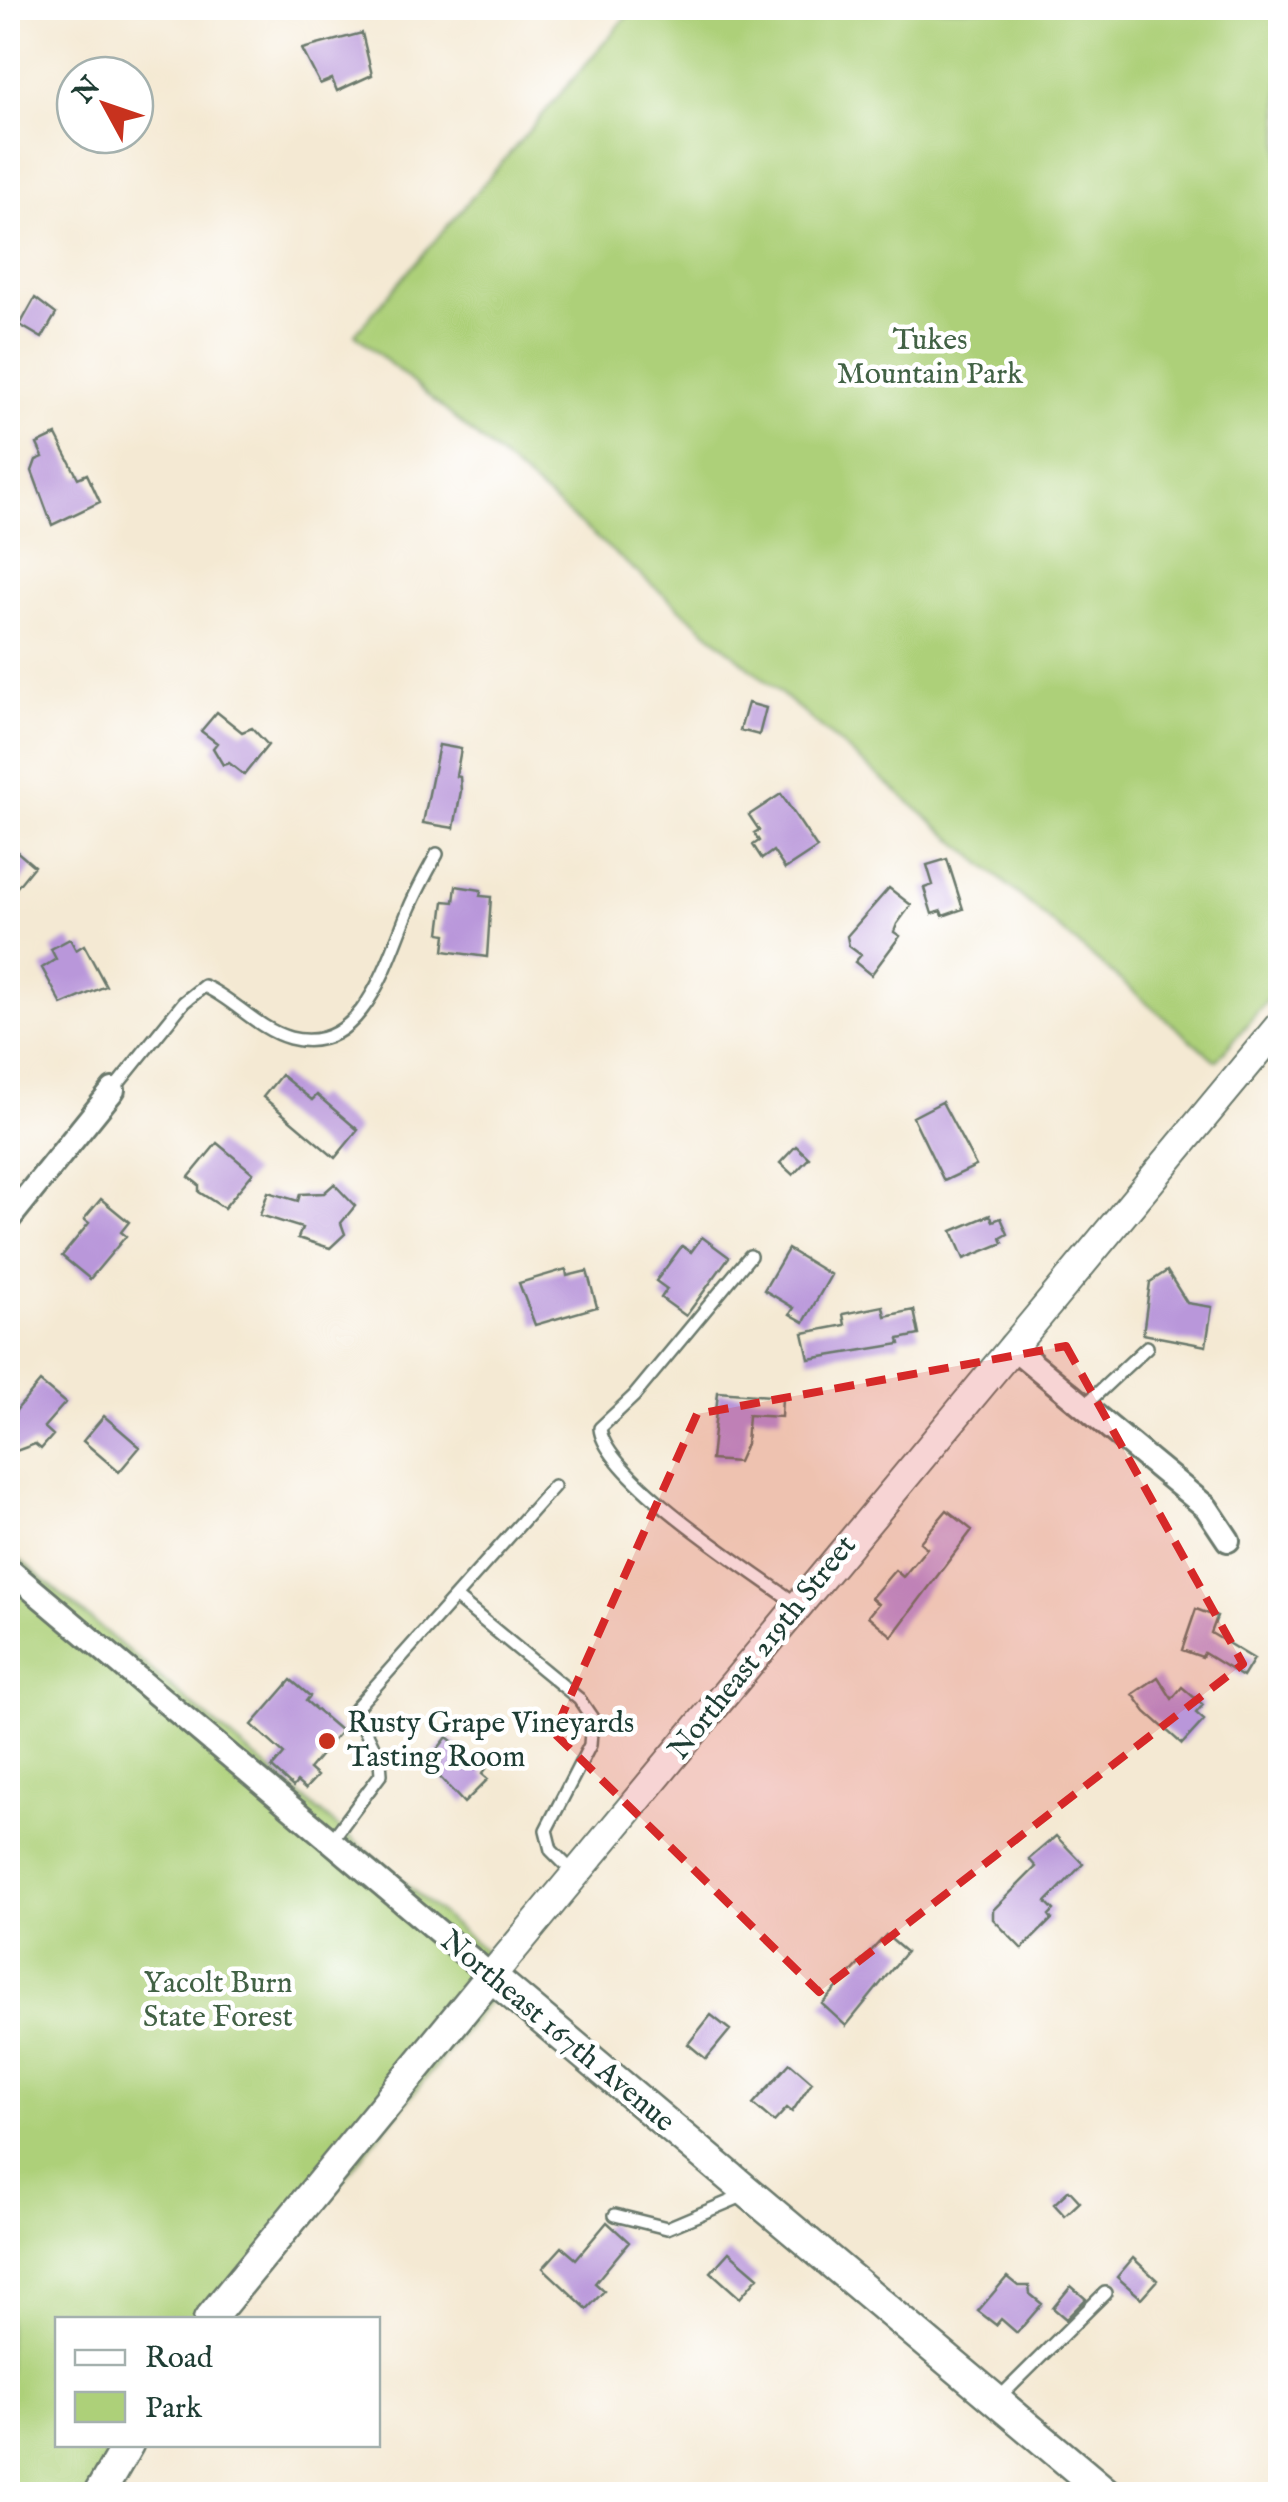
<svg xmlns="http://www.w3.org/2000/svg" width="1288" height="2502" viewBox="0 0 1288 2502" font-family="'IM FELL English',serif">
<rect width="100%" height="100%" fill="#fff"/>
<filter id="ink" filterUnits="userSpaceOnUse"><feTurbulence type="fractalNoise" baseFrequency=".01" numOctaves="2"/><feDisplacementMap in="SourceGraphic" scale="20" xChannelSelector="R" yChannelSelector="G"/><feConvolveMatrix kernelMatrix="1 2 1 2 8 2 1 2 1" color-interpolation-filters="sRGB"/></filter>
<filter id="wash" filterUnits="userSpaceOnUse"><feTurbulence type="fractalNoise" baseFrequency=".0048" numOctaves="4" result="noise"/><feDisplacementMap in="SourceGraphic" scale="40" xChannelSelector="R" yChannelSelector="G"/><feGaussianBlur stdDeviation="2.25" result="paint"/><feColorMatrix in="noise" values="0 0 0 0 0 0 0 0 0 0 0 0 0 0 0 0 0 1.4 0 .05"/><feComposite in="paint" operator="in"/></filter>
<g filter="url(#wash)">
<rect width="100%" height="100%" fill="#f4e9d3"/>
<path fill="#add079" stroke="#668656" stroke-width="2.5" d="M634,8H1280V985L1216,1061L355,334Z
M8,1550L511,1973L230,2319L58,2320V2444L129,2445L88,2494H8Z"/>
<g id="blocks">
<path fill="#b997da" d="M362,33L372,75L337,91L332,79L320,84L302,49Z
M35,298L56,314L42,338L20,325Z
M56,435L78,478L87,474L100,502L52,525L32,471L36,460L43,457L37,444Z
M748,703L766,708L759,735L740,730Z
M217,712L242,732L252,728L268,745L244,775L229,763L223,765L213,748L217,743L201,731Z
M439,745L461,749L456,776L460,777L461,791L454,828L423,823Z
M781,794L817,848L785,869L773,851L762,859L753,845L759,841L754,833L759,830L749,815Z
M8,844L34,866L8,898Z
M947,859L963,909L943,916L941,911L932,914L924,888L933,885L927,865Z
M456,886L481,890L480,896L491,897L487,957L444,951L446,934L440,933L444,901L454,902Z
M889,888L911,905L897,924L894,932L900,936L871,975L855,962L861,955L849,946L847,936Z
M70,939L76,950L84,945L106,986L62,1005L42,968L56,959L51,949Z
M281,1075L312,1100L317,1095L358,1130L335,1158L263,1097Z
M942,1102L976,1166L944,1181L913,1117Z
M217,1143L253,1173L224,1208L199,1192V1185L189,1177Z
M796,1146L809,1158L793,1175L780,1163Z
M334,1184L355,1206L341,1223L345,1234L330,1248L298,1238L302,1228L260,1215L268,1192L298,1201L300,1194L324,1193Z
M101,1199L129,1222L121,1232L126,1236L90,1279L62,1256L89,1223L84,1219Z
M990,1215L993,1221L1001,1218L1008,1234L1001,1238L1003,1243L964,1259L952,1231Z
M702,1237L729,1257L686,1316L661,1298L667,1289L656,1281L682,1246L691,1252Z
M788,1249L831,1275L804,1322L790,1314L794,1308L764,1290Z
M566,1269L567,1276L587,1271L597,1307L535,1325L519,1283Z
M1167,1271L1187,1303L1212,1307L1206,1346L1143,1334L1150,1282Z
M883,1306L885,1316L914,1310L919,1335L899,1339L900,1344L809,1359L803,1333L845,1325L843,1314Z
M40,1382L65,1403L44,1427L53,1435L41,1449L35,1444L8,1454V1420Z
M718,1392L782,1397L781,1417L748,1415L746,1444L738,1462L711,1460Z
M104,1416L140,1447L119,1472L83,1441Z
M947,1510L972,1530L892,1636L868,1616L878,1604L871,1598L895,1570L903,1577L927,1548L920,1542Z
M1196,1609L1217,1617L1211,1633L1254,1659L1243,1677L1204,1653L1202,1657L1182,1650Z
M1158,1677L1172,1699L1182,1687L1203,1705L1196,1713L1204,1720L1182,1744L1146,1712L1133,1694Z
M291,1680L310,1696L306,1701L341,1731L309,1769L317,1776L305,1789L297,1782L293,1787L272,1768L284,1754L252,1725Z
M447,1737L486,1769L482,1774L488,1779L464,1803L433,1770L441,1761L433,1755Z
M1056,1836L1083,1864L1046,1902L1054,1910L1049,1915L1052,1919L1022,1949L993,1919V1910L1036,1867L1029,1859Z
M886,1935L906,1952L846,2026L822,2004Z
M711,2015L730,2030L706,2059L688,2044Z
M790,2063L812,2082L792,2112L787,2108L774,2122L753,2104Z
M1069,2190L1080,2202L1065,2216L1054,2204Z
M607,2222L629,2242L595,2283L604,2291L587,2309L543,2268L562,2247L576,2259Z
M729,2252L758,2277L740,2298L711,2272Z
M1133,2258L1157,2280L1141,2298L1117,2277Z
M1007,2277L1018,2286H1029L1030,2294L1042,2304L1017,2333L1001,2319L996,2325L978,2311Z
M1071,2286L1086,2299L1066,2319L1053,2308Z"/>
</g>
</g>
<g filter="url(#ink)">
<use href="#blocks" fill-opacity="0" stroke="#6a796c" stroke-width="2.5"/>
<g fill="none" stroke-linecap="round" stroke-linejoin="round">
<defs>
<path id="service" d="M113,1090L184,1002L204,986C234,999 257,1029 290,1038C363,1057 388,959 409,909C417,890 427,872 437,854
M750,1256L634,1396L600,1428C604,1477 755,1573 798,1605
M1084,1406L1147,1347
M455,1597L579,1699L592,1718L590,1745L546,1830L551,1850L574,1873
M331,1841L381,1774L380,1761L355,1709L554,1486
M615,2215L667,2228L745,2195
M999,2398L1105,2293"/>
<path id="minor" d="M8,1220L113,1090
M1011,1346L1206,1507L1228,1540
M8,1569L491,1976"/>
<path id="tertiary" d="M491,1976L1280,1025"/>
<path id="secondary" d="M209,2320L491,1976L1107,2494
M99,2494L128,2444"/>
</defs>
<use href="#service" stroke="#6a796c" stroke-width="16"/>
<use href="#minor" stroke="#6a796c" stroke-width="28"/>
<use href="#tertiary" stroke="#6a796c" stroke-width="32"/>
<use href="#secondary" stroke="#6a796c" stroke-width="35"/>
<use href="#service" stroke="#fff" stroke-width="11"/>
<use href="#minor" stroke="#fff" stroke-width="22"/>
<use href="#tertiary" stroke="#fff" stroke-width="28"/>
<use href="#secondary" stroke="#fff" stroke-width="30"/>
</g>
</g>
<path fill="#d62828" fill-opacity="0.2" stroke="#d62828" stroke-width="8" stroke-dasharray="20 12" stroke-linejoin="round" d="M1066,1346L1243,1664L819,1992L554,1733L697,1414Z"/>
<circle fill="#c8321e" stroke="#fff" stroke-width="4" cx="327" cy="1741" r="10"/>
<g text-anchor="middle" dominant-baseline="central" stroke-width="9" stroke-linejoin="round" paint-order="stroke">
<g font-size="30" fill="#426245" stroke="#fff">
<text x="930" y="341">Tukes<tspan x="930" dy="34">Mountain Park</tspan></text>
<text x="218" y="1984">Yacolt Burn<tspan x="218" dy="34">State Forest</tspan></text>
</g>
<g font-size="30" fill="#1f3d34" stroke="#fff">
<text transform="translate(763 1648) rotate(-51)">Northeast 219th Street</text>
<text transform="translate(557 2032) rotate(40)">Northeast 167th Avenue</text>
</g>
<g font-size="30" fill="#1f3d34" stroke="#fff" text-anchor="start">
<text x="347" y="1724">Rusty Grape Vineyards<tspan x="347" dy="34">Tasting Room</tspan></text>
</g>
</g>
<rect width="1288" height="2502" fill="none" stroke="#fff" stroke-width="40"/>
<rect x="55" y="2317" width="325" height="130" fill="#ffffff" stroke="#a5b1ae" stroke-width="2.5"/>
<rect x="75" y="2350" width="50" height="15" fill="#ffffff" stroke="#a5b1ae" stroke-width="2.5"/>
<text x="145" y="2367" font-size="30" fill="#1f3d34">Road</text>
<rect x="75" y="2392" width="50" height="30" fill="#add079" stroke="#a5b1ae" stroke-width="2.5"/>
<text x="145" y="2417" font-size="30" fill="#1f3d34">Park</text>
<g transform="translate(105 105) rotate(310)"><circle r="48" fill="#ffffff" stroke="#a5b1ae" stroke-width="2.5"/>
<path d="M0-8L18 38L0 25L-18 38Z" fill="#c8321e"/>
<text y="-15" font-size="28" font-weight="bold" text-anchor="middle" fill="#1f3d34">N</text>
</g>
</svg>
